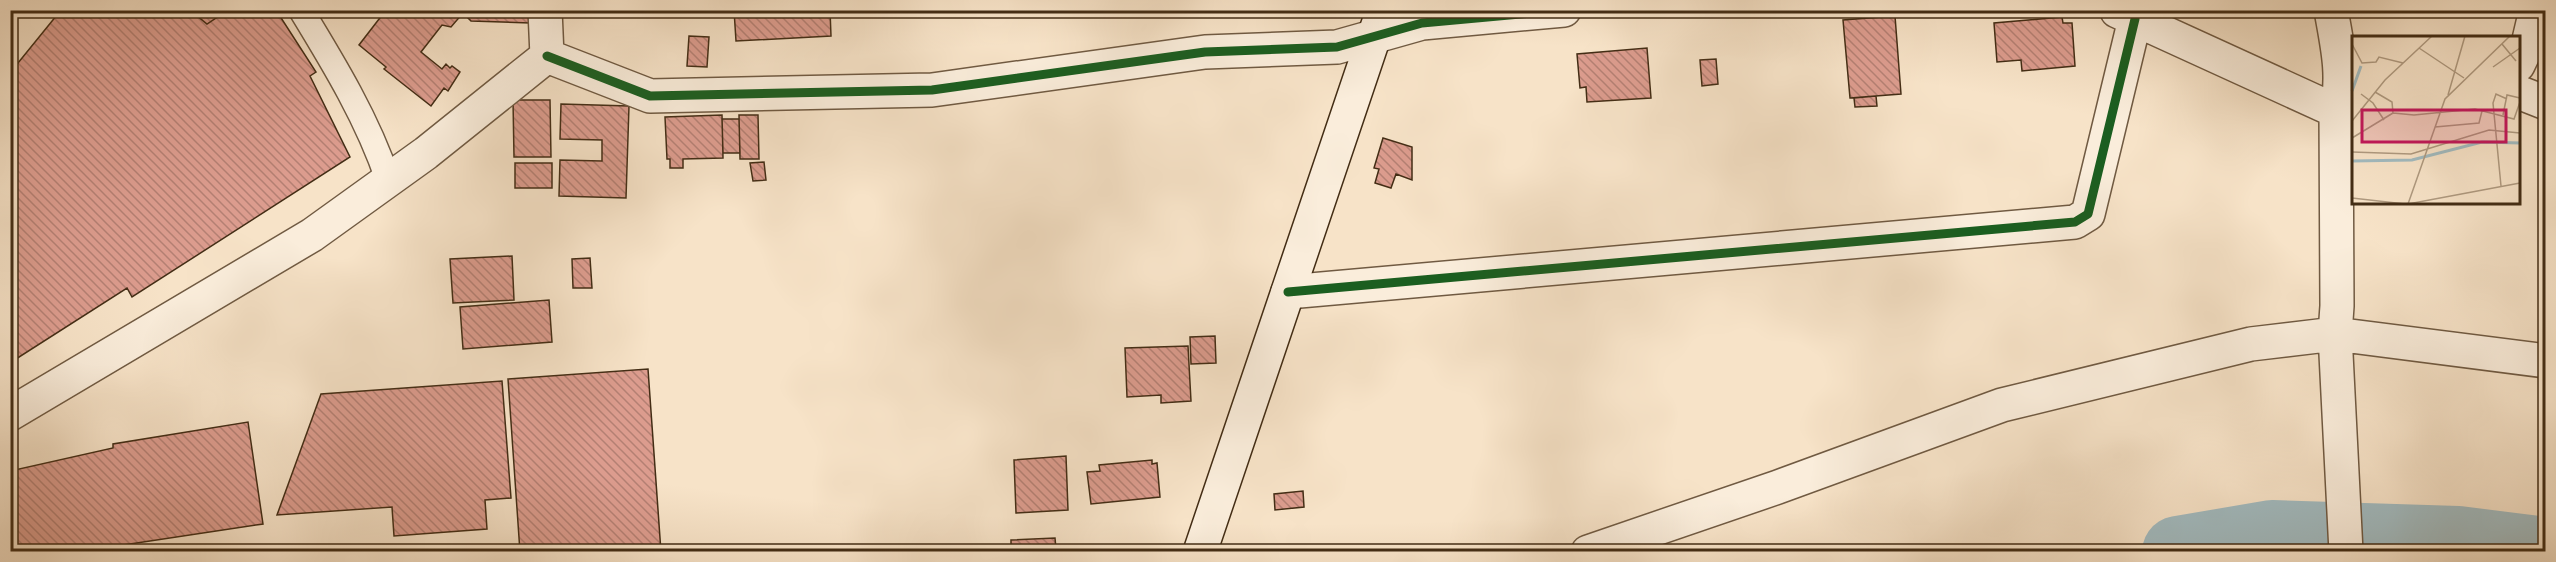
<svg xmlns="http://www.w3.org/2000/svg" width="2556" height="562" viewBox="0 0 2556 562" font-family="'IM FELL DW Pica',serif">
<defs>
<pattern id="building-back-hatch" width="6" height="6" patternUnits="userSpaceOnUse" patternTransform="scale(1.5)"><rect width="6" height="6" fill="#dc9c8e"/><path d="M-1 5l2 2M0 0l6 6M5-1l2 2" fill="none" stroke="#b48073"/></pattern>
</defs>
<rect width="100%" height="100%" fill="#f7e3c8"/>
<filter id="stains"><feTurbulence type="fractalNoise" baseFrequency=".00333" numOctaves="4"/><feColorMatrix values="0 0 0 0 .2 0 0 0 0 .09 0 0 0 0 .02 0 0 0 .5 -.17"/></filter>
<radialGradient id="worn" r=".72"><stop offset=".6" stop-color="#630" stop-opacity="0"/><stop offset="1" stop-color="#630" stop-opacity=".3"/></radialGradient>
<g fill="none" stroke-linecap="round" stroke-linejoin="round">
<path stroke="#a2bbc0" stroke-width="72" d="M2178,552L2272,536L2458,542L2538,552"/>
</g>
<path fill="url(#building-back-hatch)" stroke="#432d15" stroke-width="1.5" d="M61,10H190L207,24L228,10H276L316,72L310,76L350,157L132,297L127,288L16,359L13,356L10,357V58L18,63Z
M190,10H228L207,24Z
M386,10H530V23L471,21L463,13L451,27L442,25L421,52L442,69L446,64L450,68L452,66L460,72L448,91L444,88L431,106L384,69L386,67L359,45Z
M734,10H830L831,36L736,41Z
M1895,16L1901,94L1850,98L1843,20Z
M2062,17L2063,23H2072L2075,66L2022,71L2021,60L1997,62L1994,23Z
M689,36L709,37L707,67L687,66Z
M1647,48L1651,98L1587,102L1586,87L1580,88L1577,54Z
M1716,59L1718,84L1702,86L1700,60Z
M1876,96L1877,106L1855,107L1854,98Z
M513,100H550L551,157H514Z
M561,104L629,106L626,198L559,196L560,160L602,161V140L560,139Z
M722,115L723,158L683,159V168H670V159H667L665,117Z
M739,115H758L759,159H740Z
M722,119H739L740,153H723Z
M1383,138L1412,147V180L1396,174L1391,188L1375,183L1379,169L1374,168Z
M764,162L766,180L753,181L750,163Z
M515,163H552V188H515Z
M512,256L514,300L453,303L450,259Z
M590,258L592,288H573L572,259Z
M549,300L552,342L463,349L460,307Z
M1215,336L1216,363L1191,364L1190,337Z
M1188,346L1191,401L1161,403V395L1127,397L1125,348Z
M648,369L661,552H520L508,379Z
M502,381L511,498L485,500L487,529L394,536L392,507L277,515L321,394Z
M248,422L263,524L77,552H10V471L113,448V444Z
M1066,456L1068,510L1016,513L1014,460Z
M1152,460V464L1157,463L1160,497L1091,504L1087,472L1100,471L1099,465Z
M1303,491L1304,507L1275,510L1274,494Z
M1055,538L1056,549L1066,548V552H1011V540Z"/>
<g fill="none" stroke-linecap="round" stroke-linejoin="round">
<defs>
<path id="lane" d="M301,10C334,64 368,120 388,180"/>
<path id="street" d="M545,10L547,56
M2331,10C2337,44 2345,77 2336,111L2337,306L2335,334L2346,552
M2117,11L2336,111L2354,116
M547,56L650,96L932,90L1205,52L1337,47L1422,23L1564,10
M2518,65L2528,44L2536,10
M2518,92L2546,103
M1288,292L2075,222L2088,214L2135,19
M10,414L312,235L426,153L547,56
M1588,552L1778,487L2002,405L2251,344L2335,334L2546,361"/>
<path id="secondary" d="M1200,552L1383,10"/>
</defs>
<use href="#lane" stroke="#705a42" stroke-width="27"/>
<use href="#street" stroke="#705a42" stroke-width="36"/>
<use href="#secondary" stroke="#432d15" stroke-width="36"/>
<use href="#lane" stroke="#faeddb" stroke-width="24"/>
<use href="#street" stroke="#faeddb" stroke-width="33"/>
<use href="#secondary" stroke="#faeddb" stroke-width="33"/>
<defs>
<path id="cycleway" d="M547,56L650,96L932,90L1205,52L1337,47L1422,23L1564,10
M1288,292L2075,222L2088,214L2135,19"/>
</defs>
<use href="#cycleway" stroke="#faeddb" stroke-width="13"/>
<use href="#cycleway" stroke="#1b5e20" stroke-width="9"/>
</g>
<g transform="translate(2352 36)">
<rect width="168" height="168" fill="#f7e3c8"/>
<path fill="none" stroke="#a2bbc0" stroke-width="3" d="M0,55L9,30M0,125L60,124L130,106L168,107"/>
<path fill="none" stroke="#af9a80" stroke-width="1.5" d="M0,8L10,27L24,26L27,21L51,27M150,8L164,25M67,12L112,42M141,31L168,12M23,56L40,66L41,77M9,58L21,67L32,84M96,59L113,0M41,77L62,79L123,73L162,83L168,66M151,79L155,59L168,62M0,85L33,44L80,0M83,91L127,87L130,75M0,102L41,77M0,116L59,118L137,94L168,97M149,150L141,67L144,58L155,63M0,162L53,168M56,168L93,63L158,0M56,168L168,147"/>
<path fill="#c2185b" fill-opacity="0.15" stroke="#c2185b" stroke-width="3" d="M10,74H154V106H10Z"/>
<rect width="168" height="168" fill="none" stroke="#432d15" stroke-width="3"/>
</g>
<rect width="2556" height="562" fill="none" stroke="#f7e3c8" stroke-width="36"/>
<rect x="12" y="12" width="2532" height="538" fill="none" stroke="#432d15" stroke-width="3"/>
<rect x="18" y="18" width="2520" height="526" fill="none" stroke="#432d15" stroke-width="1.5"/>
<rect width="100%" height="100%" filter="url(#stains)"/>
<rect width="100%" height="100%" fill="url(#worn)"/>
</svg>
